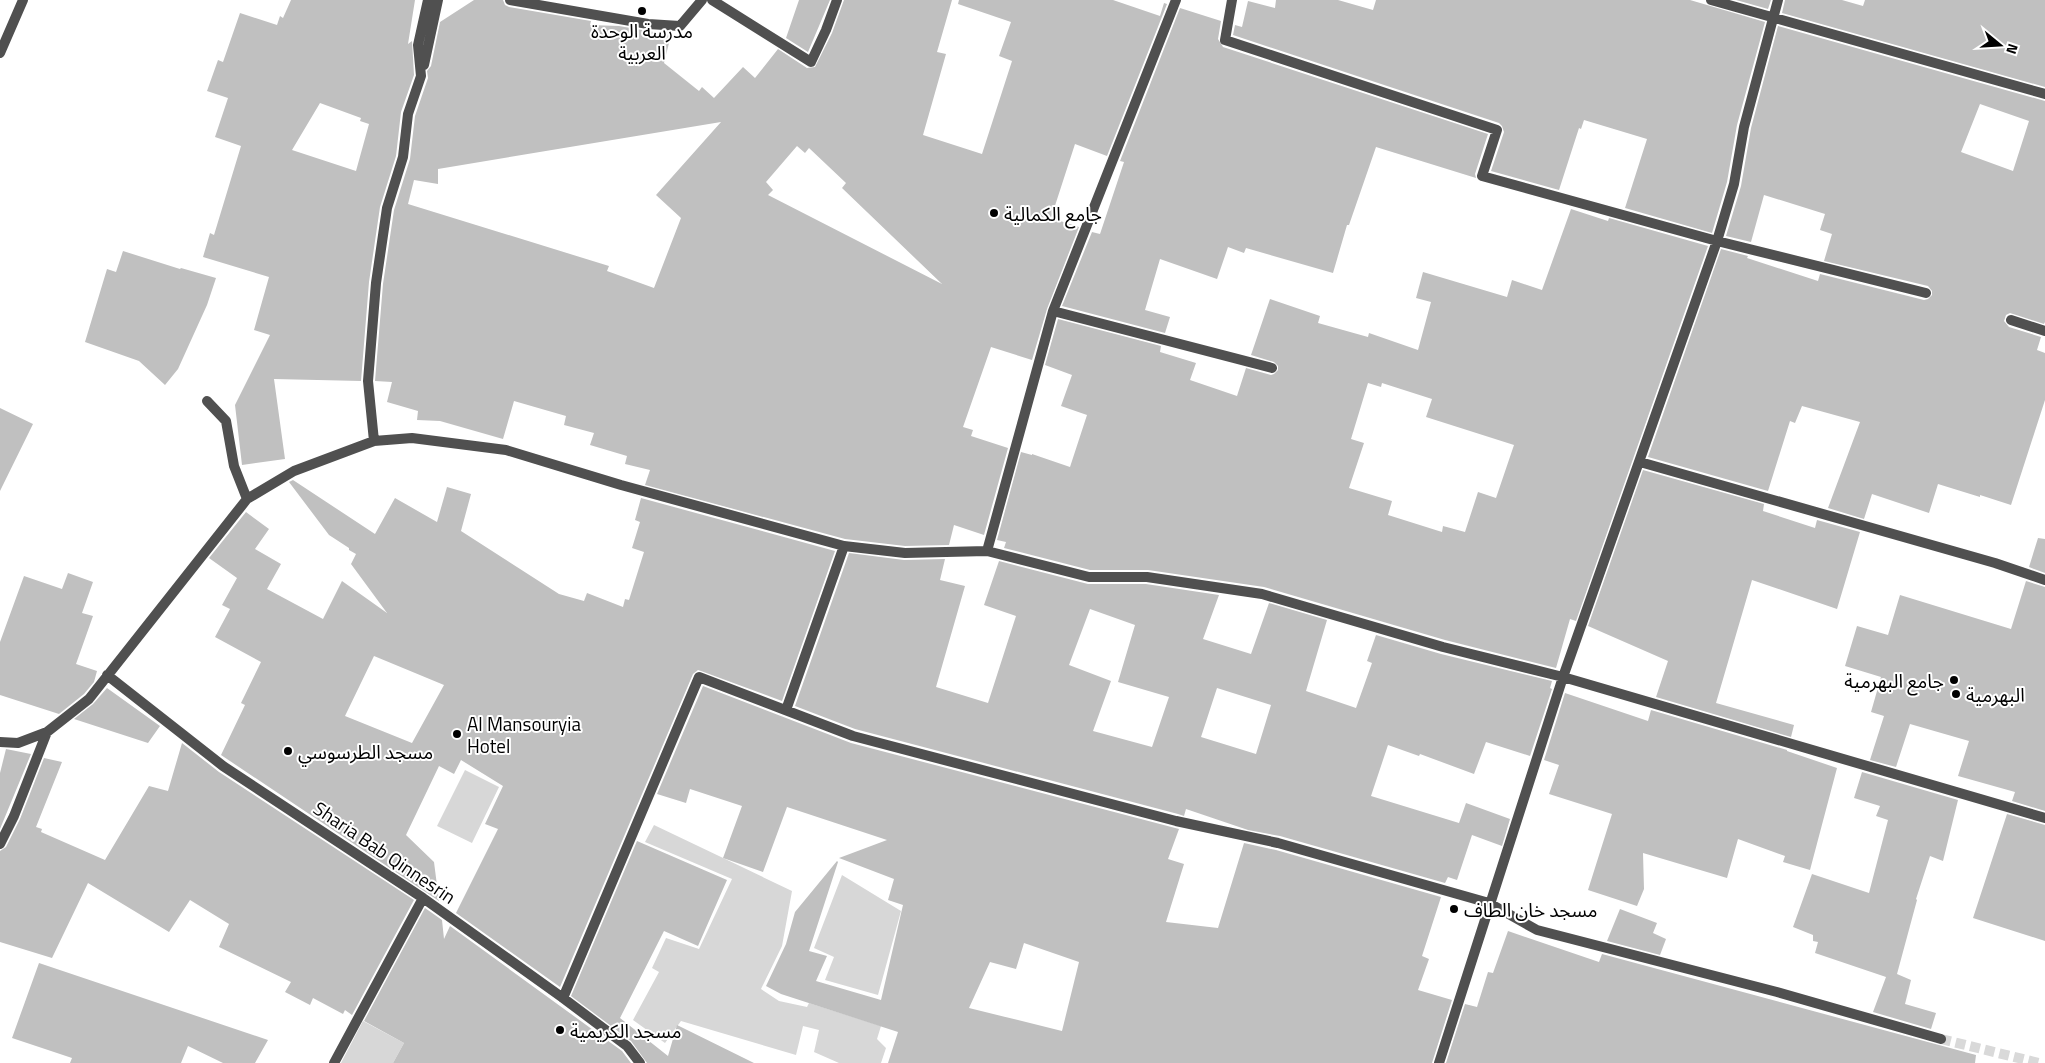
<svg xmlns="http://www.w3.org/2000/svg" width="2045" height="1063" viewBox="0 0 2045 1063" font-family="'Titillium Web','Noto Sans Arabic',sans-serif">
<rect width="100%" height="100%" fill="#fff"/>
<path fill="#d7d7d7" d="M465,770L499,787L472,843L437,826Z
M654,825L792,891L782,946L761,989L779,1001L807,1007L809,1003L881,1026L877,1039L886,1048L881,1063H839L814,1052L819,1030L803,1026L796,1055L681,1021L665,1043L633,1020L659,972L652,968L666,938L699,949L732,879L645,842Z
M842,875L901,911L878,995L825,980L834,957L814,948Z
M363,1021L404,1043L393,1063H341Z"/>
<path fill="#c0c0c0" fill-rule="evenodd" d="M291,0H415L408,44L412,41L414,75L401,112L396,156L380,207L369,282L361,381L274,379L285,459L242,465L235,405L270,335L254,330L269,277L203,257L210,233L214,235L241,146L215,137L228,98L207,91L218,60L223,62L240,13L277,25L280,16L283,18ZM320,103L361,118L360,121L369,124L356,171L292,150Z
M474,0H503L505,5L509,7L591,21L590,25L619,26L671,35L664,63L699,91L702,87L714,98L743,67L755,78L778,49L807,68L815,67L832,33L844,0H952L937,52L946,54L923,135L982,154L1012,61L999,56L1011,22L958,4L959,0H1113L1160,16L1164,3L1167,4L1107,156L1075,144L1051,218L1079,227L1047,309L1032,360L991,347L963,427L973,430L971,436L1008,448L984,535L954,525L949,545L905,546L845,539L645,485L650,470L625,464L627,456L590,445L594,433L564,425L566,416L514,401L503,439L440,421L417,420L418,411L387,402L392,382L375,381L383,284L394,210L410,159L415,116L428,78L427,71L431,66L440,22ZM721,122L656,195L681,218L654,288L607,271L609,266L408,204L414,180L438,184V169ZM797,146L805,153L809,148L846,183L842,188L942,284L768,195L773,190L766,182Z
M799,0H830L808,52L786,38Z
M1276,0H1338L1373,10L1376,0H1690L1765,22L1737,125L1727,182L1712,233L1625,208L1647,139L1584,120L1581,129L1579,128L1559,190L1491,171L1504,132L1502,126L1499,123L1233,35L1235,25L1242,27L1248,1L1275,8Z
M1736,0H1771L1768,9Z
M1785,0H1842L1863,6L1865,0H2045V87L1782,13Z
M1180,8L1221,21L1218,39L1223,47L1488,134L1475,174L1476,178L1376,147L1349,225H1347L1333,273L1246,248L1244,253L1228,247L1217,279L1160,259L1145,310L1170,317L1165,333L1062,306L1092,232L1100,234L1124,162L1120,161Z
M1778,26L2045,101V322L2044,324L2010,313L2006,315L2004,321L2009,327L2041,337L2037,350L2045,353V400L2011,505L1980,495V497L1938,484L1929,513L1872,494L1864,519L1828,508L1860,422L1802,406L1795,423L1790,421L1768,491L1648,457L1721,249L1748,256L1747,258L1818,281L1820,274L1924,300L1928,299L1932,295V291L1928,286L1824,261L1832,234L1820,230L1825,214L1764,195L1751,242L1726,236L1741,186L1751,128ZM1980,104L2029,121L2013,171L1961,152Z
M1571,209L1608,221L1609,218L1708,246L1576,621L1570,619L1556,668L1445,640L1264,587L1148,570H1090L1004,548L1006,542L997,540L1021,452L1032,455V454L1070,467L1087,415L1061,406L1072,375L1045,365L1058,319L1161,346L1160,352L1196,363L1190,380L1237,396L1246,368L1271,375L1274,374L1278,370V366L1274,362L1251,355L1270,299L1320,316L1318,323L1368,337L1369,333L1418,350L1431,302L1416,298L1423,272L1507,297L1512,280L1542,290ZM1368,383L1381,387L1382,383L1432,399L1426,417L1514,445L1496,498L1478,492L1465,532L1443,526L1442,532L1388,515L1392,501L1349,488L1364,443L1351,439Z
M123,251L180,269L181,268L216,278L207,305L178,369L165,385L139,361L85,342L107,269L116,272Z
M0,408L33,424L0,491Z
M1643,470L1764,504L1763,511L1815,528L1817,520L1860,532L1837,609L1752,580L1716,703L1794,725L1791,737L1656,697L1668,661L1588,626Z
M293,480L375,534L395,498L437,522L447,487L471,494L461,531L559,594L584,601L587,593L623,607L625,599L629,600L644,552L632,548L640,522L635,520L641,498L835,551L782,701L701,671L698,670L693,674L560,987L456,913L498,829L485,824L503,786L461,760L454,774L439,766L406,835L434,862L439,901L221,755L245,705L241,703L261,662L215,637L230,609L222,605L237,578L209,558L246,512L269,529L255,549L281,564L267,589L323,619L342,581L387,613L351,564L356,554L349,550V548L329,535L289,482ZM374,656L444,685L412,743L345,716Z
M2038,538L2045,539V573L2029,567Z
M849,553L904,560L945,559L940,580L965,586L936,687L988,703L1016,616L984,605L999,561L1088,584H1146L1219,595L1203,639L1251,654L1269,603L1327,620L1306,691L1356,708L1372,663L1367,661L1376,635L1441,654L1552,681L1550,688L1552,689L1530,756L1486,742L1474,774L1420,754L1419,756L1388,745L1371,796L1459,823L1466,803L1510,819L1502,846L1472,835L1457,880L1448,877L1445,883L1280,836L1248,830L1186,809L1184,816L1178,814L855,729L795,706ZM1090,609L1135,625L1118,682L1169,697L1152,747L1093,731L1111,681L1069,665ZM1217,688L1271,705L1256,754L1201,737Z
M68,573L93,582L82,613L93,616L76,664L97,671L94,682L84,694L59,714L0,695V642L24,576L62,589Z
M2026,581L2045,587V811L2012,801L2015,792L1958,776L1969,741L1910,724L1896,767L1870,760L1884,716L1871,712L1881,677L1845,666L1857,626L1888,635L1900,595L2011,629Z
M703,686L851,743L1179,829L1168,859L1184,864L1166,922L1218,928L1244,843L1276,850L1441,897L1422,956L1429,959L1418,990L1452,1000L1432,1063H888L898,1032L781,994L766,986L786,944L795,912L837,861L838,862L809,951L827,956L816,981L881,1000L903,905L888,900L894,879L839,858L887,840L787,807L763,872L723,858L742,806L690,789L686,803L657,794ZM1024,943L1079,962L1062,1031L969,1008L990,962L1016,969Z
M107,688L160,726L148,743L74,719L93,704Z
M1565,693L1648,721L1651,710L1787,750V751L1837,768L1810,870L1783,862L1785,856L1738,839L1727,878L1643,853L1644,889L1637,906L1588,890L1612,814L1549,794L1559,765L1544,760Z
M182,743L219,772L414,900L352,1015L345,1010L343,1014L313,998L310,1005L285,992L291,982L219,947L229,924L190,900L169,932L88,883L52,958L0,942V851L6,847L20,819L44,758L62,762L36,827L42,829L41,832L105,860L149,786L168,791Z
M6,749L31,754L0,829V773Z
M1862,772L1958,800L1943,861L1930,856L1916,899L1917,900L1897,974L1911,980L1905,1004L1936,1013L1931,1029L1873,1012L1886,977L1815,953L1818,942L1813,941V935L1793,927L1812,874L1869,893L1888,820L1876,816L1880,806L1854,798Z
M2007,814L2045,825V941L1973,918Z
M637,841L727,880L698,946L664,931L620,1018L668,1056L677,1025L754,1063H647L631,1041L571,996Z
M425,908L442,920L444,939L450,926L622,1051L631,1063H393L404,1043L364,1021Z
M1620,909L1657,923L1653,933L1666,939L1660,955L1607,941Z
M1508,931L1599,962L1602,954L1976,1055L1975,1063H1446L1465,1004L1477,1007L1488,972L1493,973Z
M39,963L268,1040L255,1063H223L188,1046L181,1063H70L72,1058L12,1038Z"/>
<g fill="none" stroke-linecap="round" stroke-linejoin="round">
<path stroke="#d9d9d9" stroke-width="10" stroke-dasharray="10 5" stroke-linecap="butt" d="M1941,1039L2039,1063"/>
<path stroke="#505050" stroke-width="10" d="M2011,320L2045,331"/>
<path stroke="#505050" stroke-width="10" d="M510,0L648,24L680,26L702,0
M712,0L811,62L826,30L837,0
M1232,0L1225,40L1497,130L1482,176L1717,241L1926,293
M1711,0L2045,94
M0,53L23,0
M424,65L438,0
M1053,311L1272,368
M207,401L226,421L234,466L247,499
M374,441L368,381L376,283L387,208L403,157L408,114L421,76L418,45L428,0
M1640,462L1995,563L2045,580
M987,551L1089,577H1147L1262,594L1443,647L1563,677L2045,818
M107,675L223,766L423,898L563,998L627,1046L640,1063
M786,710L844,546
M0,742L18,743L47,732L89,699L247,499L294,471L374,441L412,438L506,450L621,485L844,546L905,553L987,551L1053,311L1176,0
M0,844L14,816L47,732
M563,998L699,677L853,736L1176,821L1278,843L1489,903L1537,930L1777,992L1941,1039
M334,1063L423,898
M1439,1063L1563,677L1717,241L1734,184L1744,127L1778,0"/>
</g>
<g fill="#000" stroke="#fff" stroke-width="2">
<circle cx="642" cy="11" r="5"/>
<circle cx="994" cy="213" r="5"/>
<circle cx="1954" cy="680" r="5"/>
<circle cx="1956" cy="694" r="5"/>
<circle cx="457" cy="734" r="5"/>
<circle cx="288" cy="751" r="5"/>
<circle cx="1454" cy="909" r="5"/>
<circle cx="560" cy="1030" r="5"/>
</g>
<g text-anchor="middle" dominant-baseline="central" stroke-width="4" stroke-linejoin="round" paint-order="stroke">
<g font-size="19" fill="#000" stroke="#fff" text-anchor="start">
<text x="642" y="30" text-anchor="middle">مدرسة الوحدة<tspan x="642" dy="22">العربية</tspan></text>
<text x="1004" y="213">جامع الكمالية</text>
<text x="1944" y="680" text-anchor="end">جامع البهرمية</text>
<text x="1966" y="694">البهرمية</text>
<text x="467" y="723">Al Mansouryia<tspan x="467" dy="22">Hotel</tspan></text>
<text x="298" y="751">مسجد الطرسوسي</text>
<text x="1464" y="909">مسجد خان الطاف</text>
<text x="570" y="1030">مسجد الكريمية</text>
</g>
<g font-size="19" fill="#000" stroke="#fff">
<text transform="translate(385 852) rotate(34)">Sharia Bab Qinnesrin</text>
</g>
</g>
<g transform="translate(2000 45) rotate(108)" stroke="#ffffff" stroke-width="4" paint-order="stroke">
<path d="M0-4L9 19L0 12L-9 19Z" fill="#000000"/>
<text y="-8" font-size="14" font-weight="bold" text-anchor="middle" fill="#000000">N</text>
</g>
</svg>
